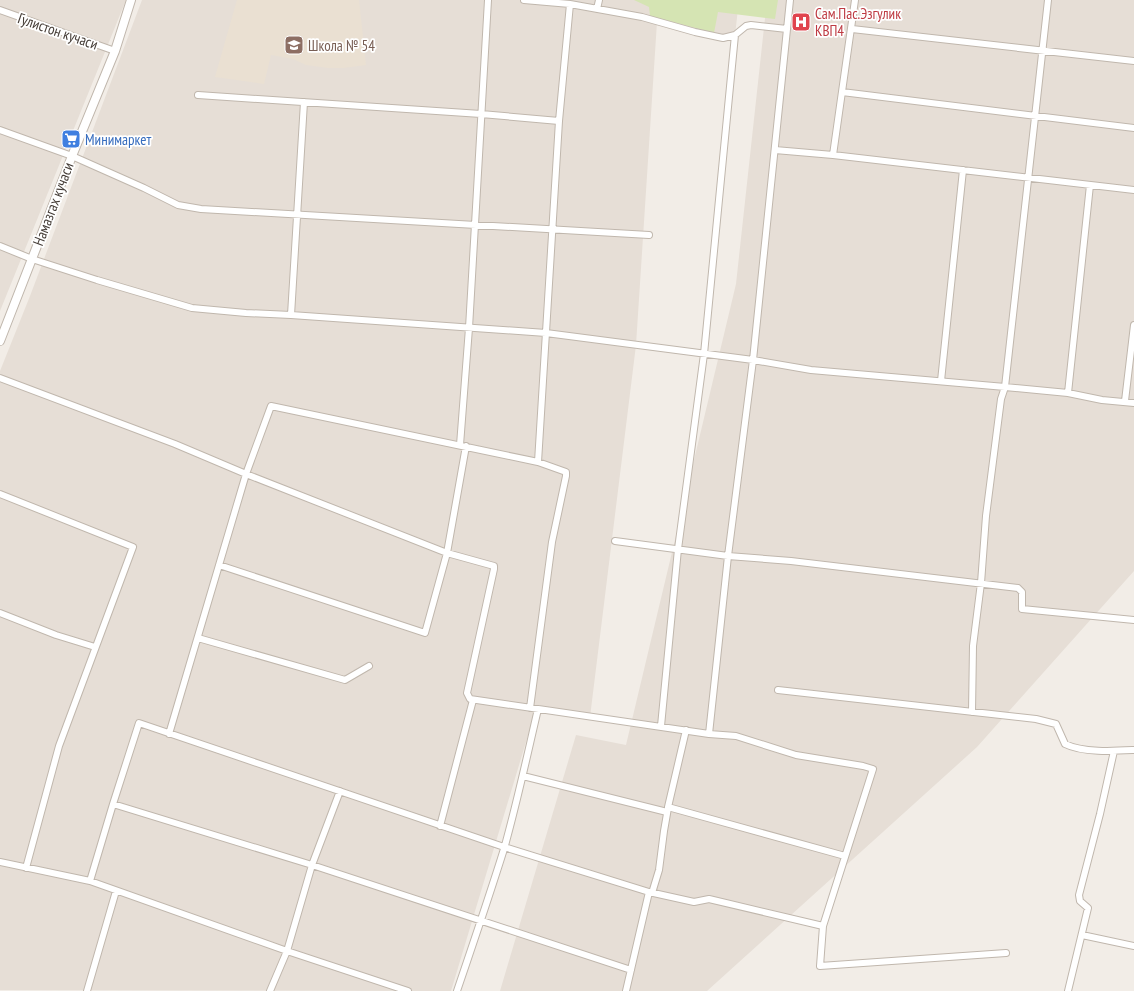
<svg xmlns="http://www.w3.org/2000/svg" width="1134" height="991" viewBox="0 0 1134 991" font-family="'PT Sans Narrow',sans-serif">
<rect width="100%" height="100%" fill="#f2ede7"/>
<path fill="#e6ded6" d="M0,0H126L0,311Z
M142,0H739L735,35L723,38L657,22L636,345L590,717L535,712L451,991L0,990V371L30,296Z
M767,0H1134V571L977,747L707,991H500L576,735L626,745L736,284Z"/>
<path fill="#eae0d2" d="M237,0H359L366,65L343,68H328L306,65L293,59L271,55L264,84L215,77Z"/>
<path fill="#d5e4b3" d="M634,0H778L775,19L718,12L714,33L650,16L649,7Z"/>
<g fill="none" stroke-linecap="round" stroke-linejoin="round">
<defs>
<path id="minor" d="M524,0L570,4L642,17L695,32L723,38L735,35L746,26L751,25L787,29
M597,9L599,0
M0,10L115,51
M852,29L1134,61
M842,92L1134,128
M198,95L481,114L559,121
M0,130L72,156L144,188L178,205L201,209L649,235
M775,150L833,155L1134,190
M833,155L855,0
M0,246L32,259L97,280L192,308L246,313L291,315L546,333L753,360L811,370L1005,387L1068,393L1102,400L1134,403
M291,315L304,102
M0,378L175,444L246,474L447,553L494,566V569L467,693L470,699L709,734L736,736L796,755L863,766L873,769L823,926L820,966L1006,953
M941,381L963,170
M1068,393L1090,185
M1125,401L1134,325
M460,445L469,328L488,0
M538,462L559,121L570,4
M0,494L133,547L59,746L26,868
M615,541L728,556L791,561L1018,588L1022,592V609L1134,620
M219,565L425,633L447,553L466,446
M0,613L56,635L95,647
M198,638L345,680L369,666
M778,690L1036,719L1056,724L1065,744C1083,753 1115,751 1134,750
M972,712L973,646L981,583L986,516L1001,399L1005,387L1048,0
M661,726L678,549L704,354L735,35
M686,730L668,807L845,856
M169,734L246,474L271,406L538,462L566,472V476L552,542L530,708
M709,734L728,556L753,360L790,0
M523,776L667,812
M113,804L312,865L631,970
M440,826L473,700
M0,862L90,881L287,951L408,991
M90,881L113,804L139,723L504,847L649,892L694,902L709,899L823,926
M652,893L659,870L664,831L668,808
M1082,935L1134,946
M87,991L116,891
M270,991L287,951L312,865L340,791
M457,991C473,944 489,897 504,849C517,803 527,756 538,709
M626,991L649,892
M1068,991L1088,908L1080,901L1079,895L1100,814L1114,751"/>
<path id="tertiary" d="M0,341L72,156L115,51L131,0"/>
</defs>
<use href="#minor" stroke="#c0b7ad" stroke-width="8"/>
<use href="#tertiary" stroke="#c0b7ad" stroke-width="10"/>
<use href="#minor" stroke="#fff" stroke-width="6"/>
<use href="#tertiary" stroke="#fff" stroke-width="8"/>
</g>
<defs>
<symbol id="hospital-square" viewBox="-11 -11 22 22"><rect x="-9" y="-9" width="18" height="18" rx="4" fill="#e0444e" stroke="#fff"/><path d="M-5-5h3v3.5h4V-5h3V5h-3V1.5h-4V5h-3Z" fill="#fff"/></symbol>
<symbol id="school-square" viewBox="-11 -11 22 22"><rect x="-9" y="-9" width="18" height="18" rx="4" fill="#8d6e63" stroke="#fff"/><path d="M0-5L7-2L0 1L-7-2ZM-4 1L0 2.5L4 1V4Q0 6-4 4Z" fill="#fff"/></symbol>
<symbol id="supermarket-square" viewBox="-11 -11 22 22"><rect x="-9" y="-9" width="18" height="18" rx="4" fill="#3f7fe0" stroke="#fff"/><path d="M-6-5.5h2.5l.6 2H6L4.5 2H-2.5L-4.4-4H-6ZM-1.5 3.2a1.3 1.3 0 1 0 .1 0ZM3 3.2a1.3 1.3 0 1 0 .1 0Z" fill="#fff"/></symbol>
</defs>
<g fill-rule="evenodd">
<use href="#hospital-square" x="790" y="11" width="22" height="22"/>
<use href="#school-square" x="283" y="34" width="22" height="22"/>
<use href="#supermarket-square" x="60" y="128" width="22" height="22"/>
</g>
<g text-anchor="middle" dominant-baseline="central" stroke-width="3.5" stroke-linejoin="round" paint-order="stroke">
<g font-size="15" fill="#be3a42" stroke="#fff" text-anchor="start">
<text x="815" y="13">Сам.Пас.Эзгулик<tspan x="815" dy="17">КВП4</tspan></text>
</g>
<g font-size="15" fill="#453d37" stroke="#fff">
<text transform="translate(58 31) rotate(19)">Гулистон кучаси</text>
<text transform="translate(53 204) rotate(-69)">Намазгах кучаси</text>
</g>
<g font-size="15" fill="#785e54" stroke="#fff" text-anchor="start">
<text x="308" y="45">Школа № 54</text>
</g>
<g font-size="15" fill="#366cbe" stroke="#fff" text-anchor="start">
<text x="85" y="139">Минимаркет</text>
</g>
</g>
</svg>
